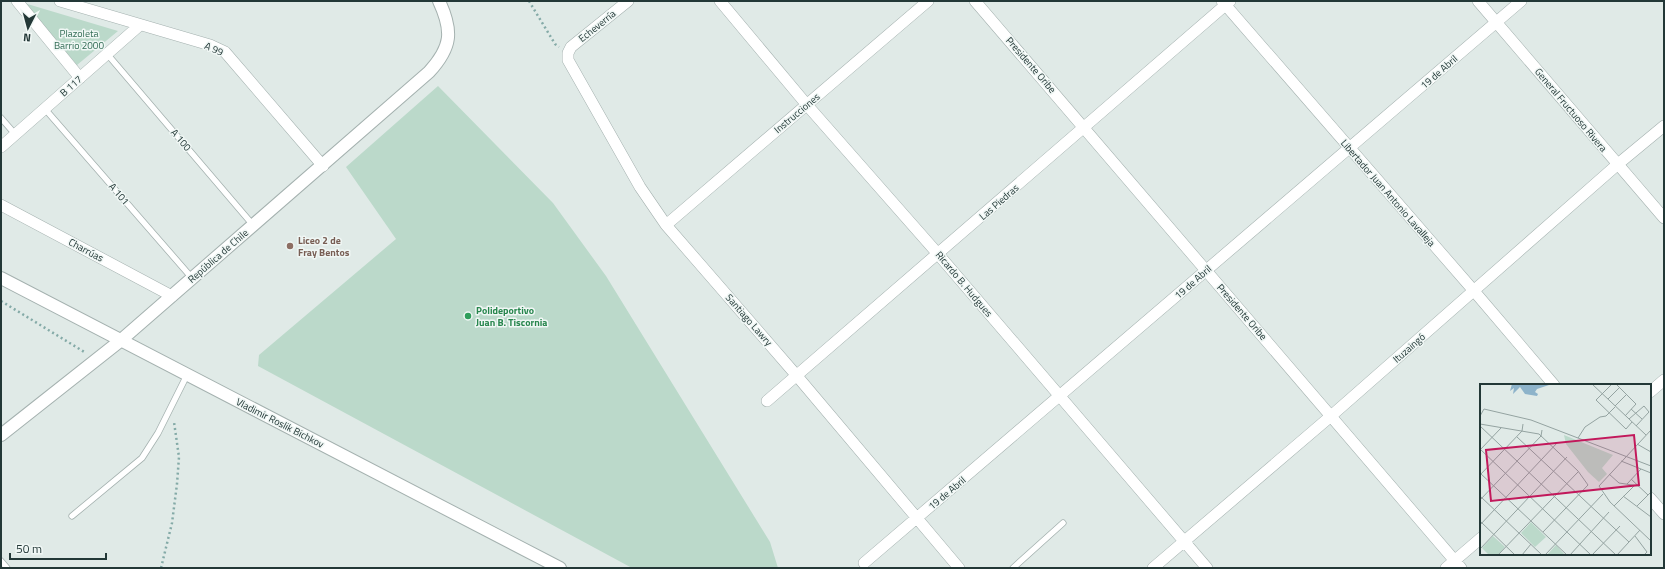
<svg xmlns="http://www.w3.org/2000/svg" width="1665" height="569" viewBox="0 0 1665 569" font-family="'Titillium Web',sans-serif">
<rect width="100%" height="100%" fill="#e0eae7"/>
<path fill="#bbd9ca" d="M24,3L118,31L77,65Z
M438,86L553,203L606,276L770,542L778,568H632L258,366L259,355L396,239L346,167Z"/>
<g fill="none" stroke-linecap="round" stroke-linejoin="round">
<defs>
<path id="service" d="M108,55L253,225
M45,109L192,278
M1,118L15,134
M72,516L142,458L158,433L187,375
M1,561L7,568
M1013,568L1063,523"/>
<path id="minor" d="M17,1L80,78
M60,1L210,45L225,52L323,166
M628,1L571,47L568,53V60L640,187L666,225L797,376L959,568
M720,1L807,105L938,254L1207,568
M975,1L1461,568
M1222,1L1474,291L1554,385
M1478,1L1664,218
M1,147L140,25
M1,205L172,296
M666,225L928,1
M1650,392L1664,380
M767,401L1230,1
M1650,498L1664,514
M864,563L1521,1
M1153,568L1331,416L1618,164L1664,126
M1446,568L1481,538"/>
<path id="tertiary" d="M1,278L560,568
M1,435L120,341L429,72C452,47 453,31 439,1"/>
</defs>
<use href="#service" stroke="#a4b1af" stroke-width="7"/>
<use href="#minor" stroke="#a4b1af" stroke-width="12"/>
<use href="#tertiary" stroke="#a4b1af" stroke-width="14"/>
<path stroke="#84aaa7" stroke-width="2.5" stroke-dasharray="2 3" stroke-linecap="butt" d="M529,1L555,44L559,47
M1,301L86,353
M161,568L172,523L177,484L179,457L174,422"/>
<use href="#service" stroke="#fff" stroke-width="5.5"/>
<use href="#minor" stroke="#fff" stroke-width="11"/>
<use href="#tertiary" stroke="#fff" stroke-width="12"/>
</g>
<circle fill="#8d6e63" stroke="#f0f7f5" stroke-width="1.5" cx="290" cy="246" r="4"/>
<circle fill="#2e9e5b" stroke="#f0f7f5" stroke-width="1.5" cx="468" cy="316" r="4"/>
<g text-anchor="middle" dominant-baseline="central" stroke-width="3" stroke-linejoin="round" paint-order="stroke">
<g font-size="10" fill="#233837" stroke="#f0f7f5">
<text transform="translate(597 26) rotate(-39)">Echeverría</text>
<text transform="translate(214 49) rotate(24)">A 99</text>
<text transform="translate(1031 65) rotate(49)">Presidente Oribe</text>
<text transform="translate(1439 72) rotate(-41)">19 de Abril</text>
<text transform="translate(71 86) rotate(-41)">B 117</text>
<text transform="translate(1571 110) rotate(50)">General Fructuoso Rivera</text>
<text transform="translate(797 113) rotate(-40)">Instrucciones</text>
<text transform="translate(181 140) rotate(49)">A 100</text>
<text transform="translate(1388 193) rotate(49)">Libertador Juan Antonio Lavalleja</text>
<text transform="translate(119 194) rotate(49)">A 101</text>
<text transform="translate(999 202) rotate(-41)">Las Piedras</text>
<text transform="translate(86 250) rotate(28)">Charrúas</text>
<text transform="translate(218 256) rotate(-41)">República de Chile</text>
<text transform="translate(1193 282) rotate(-41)">19 de Abril</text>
<text transform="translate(964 284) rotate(50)">Ricardo B. Hudgues</text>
<text transform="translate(1242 312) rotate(49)">Presidente Oribe</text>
<text transform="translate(749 320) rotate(49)">Santiago Lawry</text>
<text transform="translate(1409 348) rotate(-41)">Ituzaingó</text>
<text transform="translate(280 423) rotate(27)">Vladimir Roslik Bichkov</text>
<text transform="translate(947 493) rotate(-40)">19 de Abril</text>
</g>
<g font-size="10" fill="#316b54" stroke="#f0f7f5">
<text x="79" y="33">Plazoleta<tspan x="79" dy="12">Barrio 2000</tspan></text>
</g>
<g font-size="10" font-weight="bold" fill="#785e54" stroke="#f0f7f5" text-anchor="start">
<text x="298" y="240">Liceo 2 de<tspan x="298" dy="12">Fray Bentos</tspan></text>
</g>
<g font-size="10" font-weight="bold" fill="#27864d" stroke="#f0f7f5" text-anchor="start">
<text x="476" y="310">Polideportivo<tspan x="476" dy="12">Juan B. Tiscornia</tspan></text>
</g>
</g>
<g transform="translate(1480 384)">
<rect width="171" height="171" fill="#e0eae7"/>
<path d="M84,51L133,71L122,84L127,90L119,98L108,88L86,60ZM51,138L66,153L55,163L41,149ZM13,152L25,163L18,171H9L2,164ZM76,161L85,171H67Z" fill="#bbd9ca"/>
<path d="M32,0H72L57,5L55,8L58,10L57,12L45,10L40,3L33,10L34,4L30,7Z" fill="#8db3ca"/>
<path fill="none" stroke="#94a3a1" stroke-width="1" d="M112,0L166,51M132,0L116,16L146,45L152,38M136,0L156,20L145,32M128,15L139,4M135,22L146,11M151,25L162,35M0,32L4,25L51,36L171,82M149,35L164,22L169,28L156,42M0,40L59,50L98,87L108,101L63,148M0,42L136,171M171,46L119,102L130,118L171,157M37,53L149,158M98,54L105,43L120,33L126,32L135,23M157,60L171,68M0,65L111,171M0,66L21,44M141,77L171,89M0,89L87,171M129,90L139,99L159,102M0,91L42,47L43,40M151,95L168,111M147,100L161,85M0,112L62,171M143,112L171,133M0,116L61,52L62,46M134,122L154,102M157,122L171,108M0,137L35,171M0,141L77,59M155,152L167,168L164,171M0,165L87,73M18,171L98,88M42,171L51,160M65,171L123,110M90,171L129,128M112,171L140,142M137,171L160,146"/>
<path fill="#c2185b" fill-opacity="0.15" stroke="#c2185b" stroke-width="2" d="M154,51L159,101L11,117L6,66Z"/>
<rect width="171" height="171" fill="none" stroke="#233837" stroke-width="2"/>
</g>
<rect width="1665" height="569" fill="none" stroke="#233837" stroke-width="4"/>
<g transform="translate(28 28) rotate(186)" stroke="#f0f7f5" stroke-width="3" paint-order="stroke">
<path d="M0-3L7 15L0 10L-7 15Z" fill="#233837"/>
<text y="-6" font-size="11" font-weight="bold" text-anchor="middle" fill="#233837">N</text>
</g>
<path d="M10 553v6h96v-6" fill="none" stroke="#233837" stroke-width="2"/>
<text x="16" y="553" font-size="12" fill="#233837" stroke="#f0f7f5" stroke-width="3" paint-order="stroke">50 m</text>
</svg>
